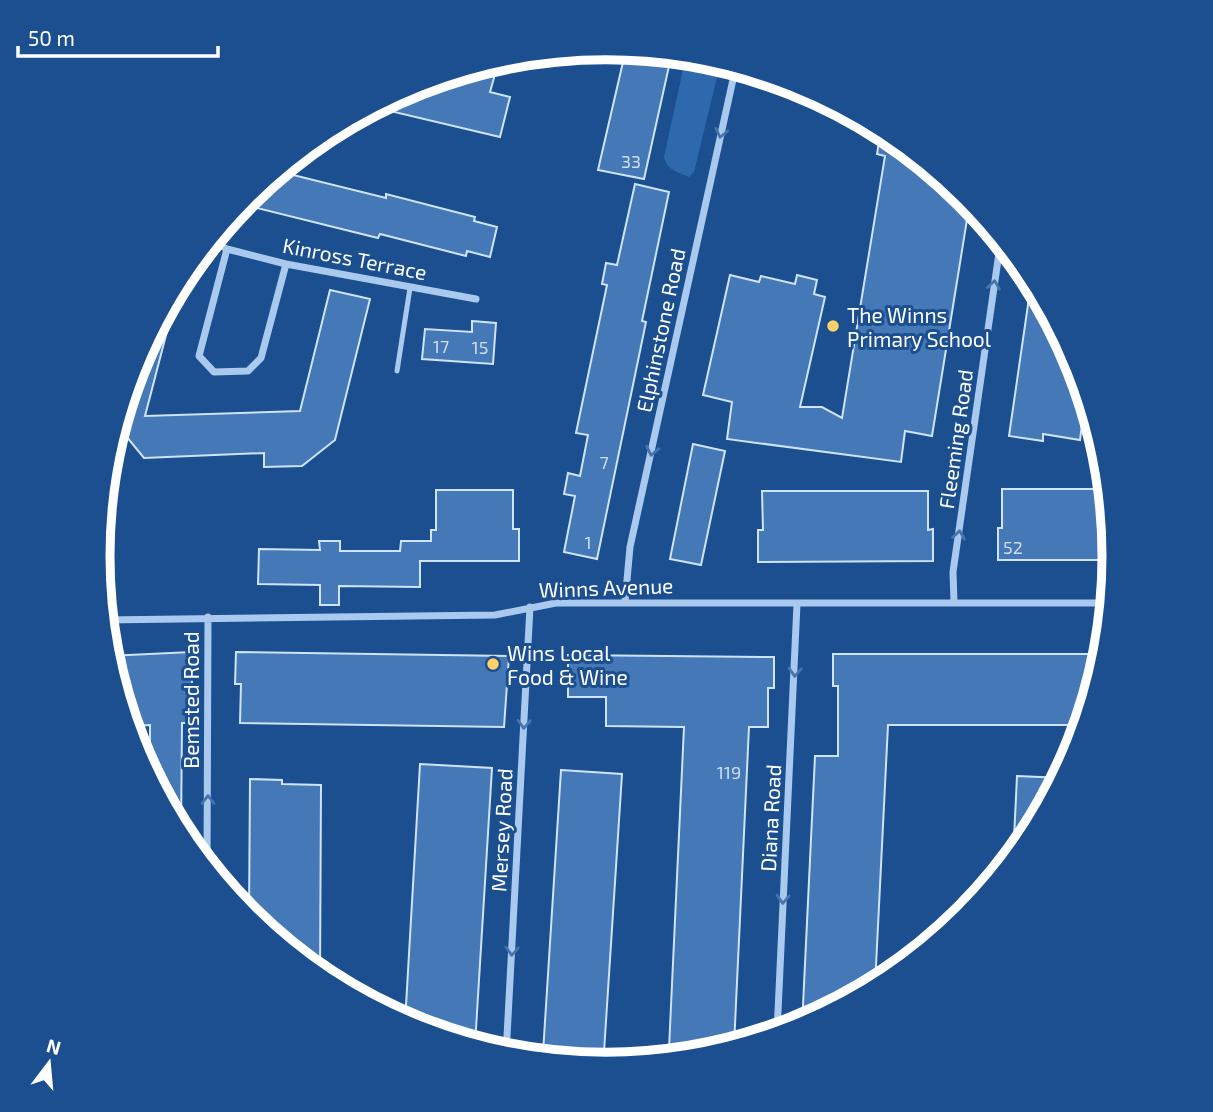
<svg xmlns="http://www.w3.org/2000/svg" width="1213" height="1112" viewBox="0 0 1213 1112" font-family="'Exo 2',sans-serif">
<rect width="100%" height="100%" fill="#1b4f8f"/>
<path fill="#2e69ad" d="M685,60L719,69L694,172L689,177C678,172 667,170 664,157Z"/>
<path fill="#4478b7" stroke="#cfe3fa" stroke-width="2" d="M626,49L671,57L644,179L598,170Z
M499,60L490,92L510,97L500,137L373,107L412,86Z
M881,129L889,133L970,201L932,436L905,431L901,462L727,439L732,402L703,395L730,275L759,282L761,276L795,284L797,275L817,280L814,294L825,297L800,407H822L842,418L885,156L877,154Z
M277,171L386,198V194L475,217L474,221L497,227L490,257L467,251L466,256L380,234L378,238L241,204Z
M635,184L669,192L642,321L646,322L597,559L564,552L575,496L564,494L568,473L580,476L588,435L576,433L607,285L602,284L606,263L617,265Z
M1032,277L1077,362L1086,394L1080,440L1043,434V441L1009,436Z
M330,290L370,299L335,440L302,466L264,467V453L144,458L117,425L137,361L165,309L172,312L145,416L300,411Z
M472,321L496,323L493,364L422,359L425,329L472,332Z
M693,444L725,451L701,565L670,559Z
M1002,489H1109L1115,560H998V528H1002Z
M436,490H513V529H519V561H420V587L339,586V605H320V585L258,584L259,549L320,550L319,541H340V551H400L401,541H431V530H436Z
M762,491H928V530L933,529V561L758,562V530H763Z
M191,652L192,684H188L190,723H182L181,834L150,775V725L129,726L108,656Z
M236,652L509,656L504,727L240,723L241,684H235Z
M833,654H1095V685H1091V704L1084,725H888L875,986L802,1026L815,756H838V686H833Z
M568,655L774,657V688H768V727H749L734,1046L702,1055V1050L669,1049L684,727L606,726V697H568Z
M420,764L492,768L475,1045L405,1023Z
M561,770L622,774L604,1052L575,1050V1055L543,1053Z
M1017,776L1062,778L1029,839L1013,859Z
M250,779L282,780V784L321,785L320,976L249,918Z"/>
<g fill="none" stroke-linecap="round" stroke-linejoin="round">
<path stroke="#a9c9ee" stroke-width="5" d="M397,371L410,288"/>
<path stroke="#a9c9ee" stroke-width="7" d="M210,240L227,249L286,264L476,299
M227,249L199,356L214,372L248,371L261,358L286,264
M625,602L630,547L736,66
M954,602L953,572L1001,239
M104,620L495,615L556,603H1111
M207,868L208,617
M777,1033L797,604
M506,1055L530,607"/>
</g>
<defs><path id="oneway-chevron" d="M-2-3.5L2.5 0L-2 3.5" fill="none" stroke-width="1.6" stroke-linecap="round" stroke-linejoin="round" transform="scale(1.75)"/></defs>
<g stroke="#4674ac">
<use href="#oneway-chevron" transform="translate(721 133) rotate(103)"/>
<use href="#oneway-chevron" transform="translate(994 285) rotate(-82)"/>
<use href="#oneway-chevron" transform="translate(652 451) rotate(102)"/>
<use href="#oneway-chevron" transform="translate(959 535) rotate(-82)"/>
<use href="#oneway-chevron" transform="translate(795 672) rotate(93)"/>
<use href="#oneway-chevron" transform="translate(524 724) rotate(93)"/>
<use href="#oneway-chevron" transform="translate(208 800) rotate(-90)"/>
<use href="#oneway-chevron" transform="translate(783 899) rotate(93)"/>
<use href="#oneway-chevron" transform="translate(512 951) rotate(93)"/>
</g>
<g fill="#ffd166" stroke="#1b4f8f" stroke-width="2.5">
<circle cx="833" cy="326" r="7"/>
<circle cx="493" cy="664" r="7"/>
</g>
<g text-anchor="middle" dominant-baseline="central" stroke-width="6" stroke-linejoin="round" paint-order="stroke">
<g font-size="18" fill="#d0dded">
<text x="631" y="161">33</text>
<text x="441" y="346">17</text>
<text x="480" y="347">15</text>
<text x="604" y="462">7</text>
<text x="588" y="542">1</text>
<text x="1013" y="547">52</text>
<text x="729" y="772">119</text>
</g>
<g font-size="21" fill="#fff" stroke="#1b4f8f">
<text transform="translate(355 258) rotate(11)">Kinross Terrace</text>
<text transform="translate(660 330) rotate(-78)">Elphinstone Road</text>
<text transform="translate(955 439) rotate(-82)">Fleeming Road</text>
<text transform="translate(606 587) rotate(-2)">Winns Avenue</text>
<text transform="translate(190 700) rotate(-90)">Bemsted Road</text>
<text transform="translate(770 818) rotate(-87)">Diana Road</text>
<text transform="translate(501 830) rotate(-87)">Mersey Road</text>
</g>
<g font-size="21" fill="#fff" stroke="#1b4f8f" text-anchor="start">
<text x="847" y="314">The Winns<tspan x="847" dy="24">Primary School</tspan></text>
<text x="507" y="652">Wins Local<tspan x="507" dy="24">Food &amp; Wine</tspan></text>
</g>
</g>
<path d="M0 0H1213V1112H0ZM110 556a496 496 0 1 1 992 0a496 496 0 1 1-992 0Z" fill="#1b4f8f" fill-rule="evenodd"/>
<path fill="none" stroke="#fff" stroke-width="9" d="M110 556a496 496 0 1 1 992 0a496 496 0 1 1-992 0Z"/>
<g transform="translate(49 1063) rotate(16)" stroke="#1b4f8f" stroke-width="5" paint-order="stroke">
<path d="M0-5L12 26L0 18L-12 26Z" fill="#ffffff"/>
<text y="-10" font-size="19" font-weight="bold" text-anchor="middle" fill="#ffffff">N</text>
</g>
<path d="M18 46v10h200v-10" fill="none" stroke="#ffffff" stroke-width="3.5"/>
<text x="28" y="46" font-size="21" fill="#ffffff" stroke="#1b4f8f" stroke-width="5" paint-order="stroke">50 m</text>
</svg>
